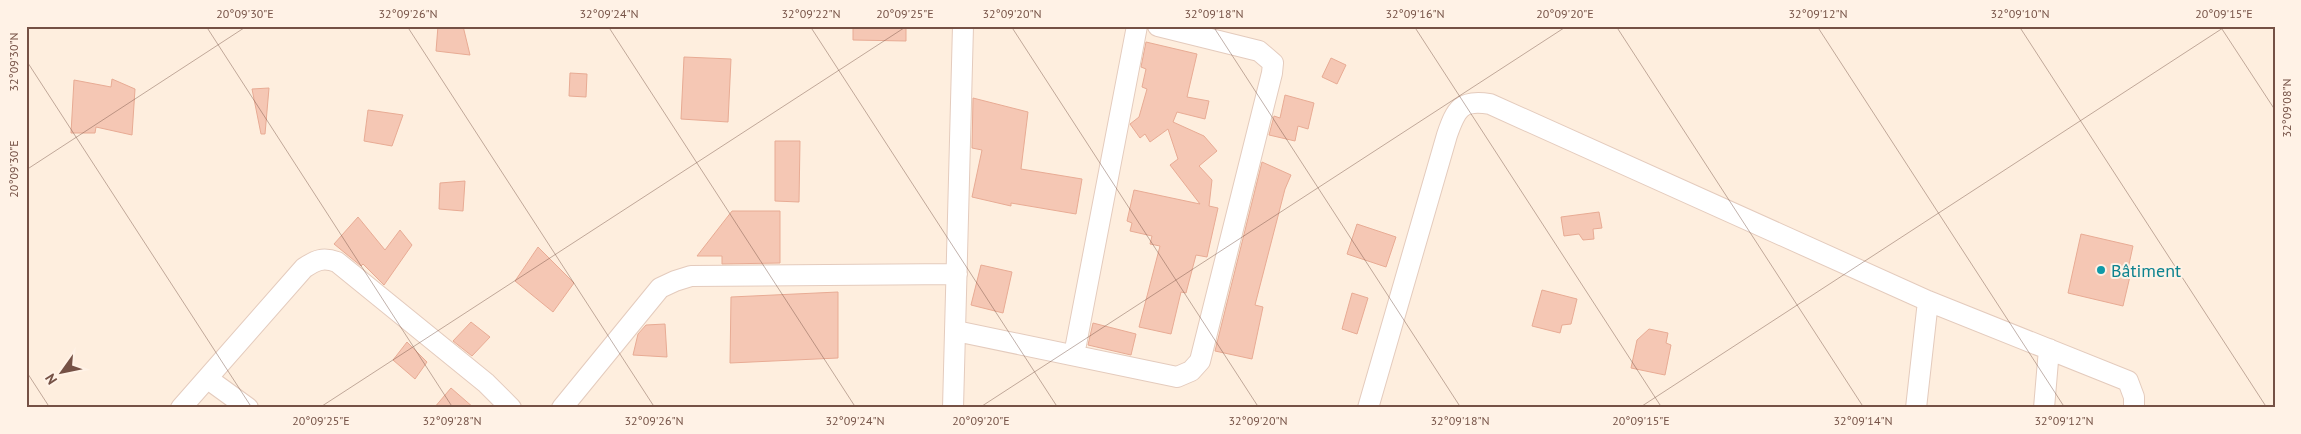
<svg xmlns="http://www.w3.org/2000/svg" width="2301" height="434" viewBox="0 0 2301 434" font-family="'PT Sans',sans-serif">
<rect width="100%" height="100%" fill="#feeede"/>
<path fill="#f5c7b4" stroke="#e8ab94" d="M438,26H463L470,55L436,51Z
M853,26H906V41L853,40Z
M1146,42L1197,54L1187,97L1209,101L1205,119L1177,112L1173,122L1204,136L1217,151L1199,166L1212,180L1209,206L1218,208L1207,257L1196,255L1186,293L1181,292L1171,334L1139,327L1160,246L1150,244L1152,236L1130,231L1132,223L1127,221L1134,190L1200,204L1170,165L1178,159L1168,129L1150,142L1145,134L1140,138L1130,124L1139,117L1147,89L1142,87L1146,69L1141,67Z
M684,57L731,59L728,122L681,119Z
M1331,58L1346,65L1337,84L1322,77Z
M570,73L587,74L586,97L569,96Z
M112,79L135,89L132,135L96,127L95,133H71L74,80L111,87Z
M269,88L265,134H261L252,89Z
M1285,95L1314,103L1308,129L1298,126L1295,141L1269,135L1274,116L1280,118Z
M973,98L1028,112L1021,169L1082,179L1076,214L1011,203V206L972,197L982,150L972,148Z
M368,110L403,115L392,146L364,141Z
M775,141H800L799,202L775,201Z
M1262,162L1291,175L1285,189L1255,305L1263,307L1252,359L1215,351Z
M465,181L463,211L439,209L440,183Z
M732,211H780V263L722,264V256H697Z
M1599,212L1602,228L1593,229L1594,239L1583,240L1579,234L1564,236L1561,217Z
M358,217L385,250L400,230L412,245L384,285L363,264L361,266L334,244Z
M1357,224L1396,237L1386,267L1347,254Z
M2081,234L2133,246L2128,269L2131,272L2123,306L2068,293Z
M538,247L574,283L553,312L515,281Z
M981,265L1012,272L1003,313L971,305Z
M1542,290L1577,299L1571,324L1562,325L1560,333L1532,326Z
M838,292V358L730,363L731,297Z
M1352,293L1368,298L1357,334L1342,329Z
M471,322L490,337L472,356L453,341Z
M1093,323L1136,334L1131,355L1088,345Z
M665,324L667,357L633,355L638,334L646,325Z
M1649,329L1668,333L1666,343L1671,345L1665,375L1631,368L1637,340Z
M407,342L427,362L415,379L393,360Z
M451,388L474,408H434Z"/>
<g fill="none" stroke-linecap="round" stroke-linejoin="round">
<defs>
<path id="minor" d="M956,331L1177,377L1191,371L1200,361L1272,73L1273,63L1259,51L1158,26
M1074,355L1137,26
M208,379L248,408
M181,408L304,268C316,260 323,257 337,262L486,383L511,408
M562,408L660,288L675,281L691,276L957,274
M953,408L963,26
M1368,408L1447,135C1456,109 1461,99 1490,104L1928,301L2128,381L2134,397V408
M1916,408L1928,301
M2044,408L2049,349"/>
</defs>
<use href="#minor" stroke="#e4cbbd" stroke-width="22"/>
<use href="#minor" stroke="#fff" stroke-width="20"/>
</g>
<path fill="none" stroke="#755145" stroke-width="1" stroke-opacity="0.45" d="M206,26L453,408M407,26L655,408M608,26L856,408M810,26L1058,408M1011,26L1259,408M1213,26L1461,408M1414,26L1662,408M1616,26L1864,408M1817,26L2065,408M2019,26L2267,408M2220,26L2275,110M26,60L252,408M26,170L247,26M26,371L50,408M319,408L907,26M979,408L1567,26M1639,408L2226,26"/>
<circle fill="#0f9aa8" stroke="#fff2e6" stroke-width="2" cx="2101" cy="270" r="5"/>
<g text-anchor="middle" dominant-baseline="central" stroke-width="4" stroke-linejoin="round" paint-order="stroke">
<g font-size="18" fill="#0d838f" stroke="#fff2e6" text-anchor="start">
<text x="2111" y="270">Bâtiment</text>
</g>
</g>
<rect width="2301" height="434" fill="none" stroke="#fff2e6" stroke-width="55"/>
<g transform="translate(62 372) rotate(237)" stroke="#fff2e6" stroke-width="4" paint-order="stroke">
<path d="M0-4L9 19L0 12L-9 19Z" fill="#755145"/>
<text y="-8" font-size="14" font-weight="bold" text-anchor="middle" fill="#755145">N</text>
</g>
<rect x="28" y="28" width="2246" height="378" fill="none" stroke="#755145" stroke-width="2"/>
<g font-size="12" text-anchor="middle" fill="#755145">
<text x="245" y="18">20°09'30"E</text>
<text x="408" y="18">32°09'26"N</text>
<text x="609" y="18">32°09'24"N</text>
<text x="811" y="18">32°09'22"N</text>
<text x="905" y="18">20°09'25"E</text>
<text x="1012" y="18">32°09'20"N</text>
<text x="1214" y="18">32°09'18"N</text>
<text x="1415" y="18">32°09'16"N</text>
<text x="1565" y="18">20°09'20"E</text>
<text x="1818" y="18">32°09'12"N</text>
<text x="2020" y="18">32°09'10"N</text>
<text x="2224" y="18">20°09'15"E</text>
<text transform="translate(14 62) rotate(-90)" y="4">32°09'30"N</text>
<text transform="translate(2287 108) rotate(-90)" y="4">32°09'08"N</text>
<text transform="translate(14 169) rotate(-90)" y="4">20°09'30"E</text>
<text x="321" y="425">20°09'25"E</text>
<text x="452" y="425">32°09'28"N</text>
<text x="654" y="425">32°09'26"N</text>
<text x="855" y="425">32°09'24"N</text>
<text x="981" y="425">20°09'20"E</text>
<text x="1258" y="425">32°09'20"N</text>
<text x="1460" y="425">32°09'18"N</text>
<text x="1641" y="425">20°09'15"E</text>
<text x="1863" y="425">32°09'14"N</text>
<text x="2064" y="425">32°09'12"N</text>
</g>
</svg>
